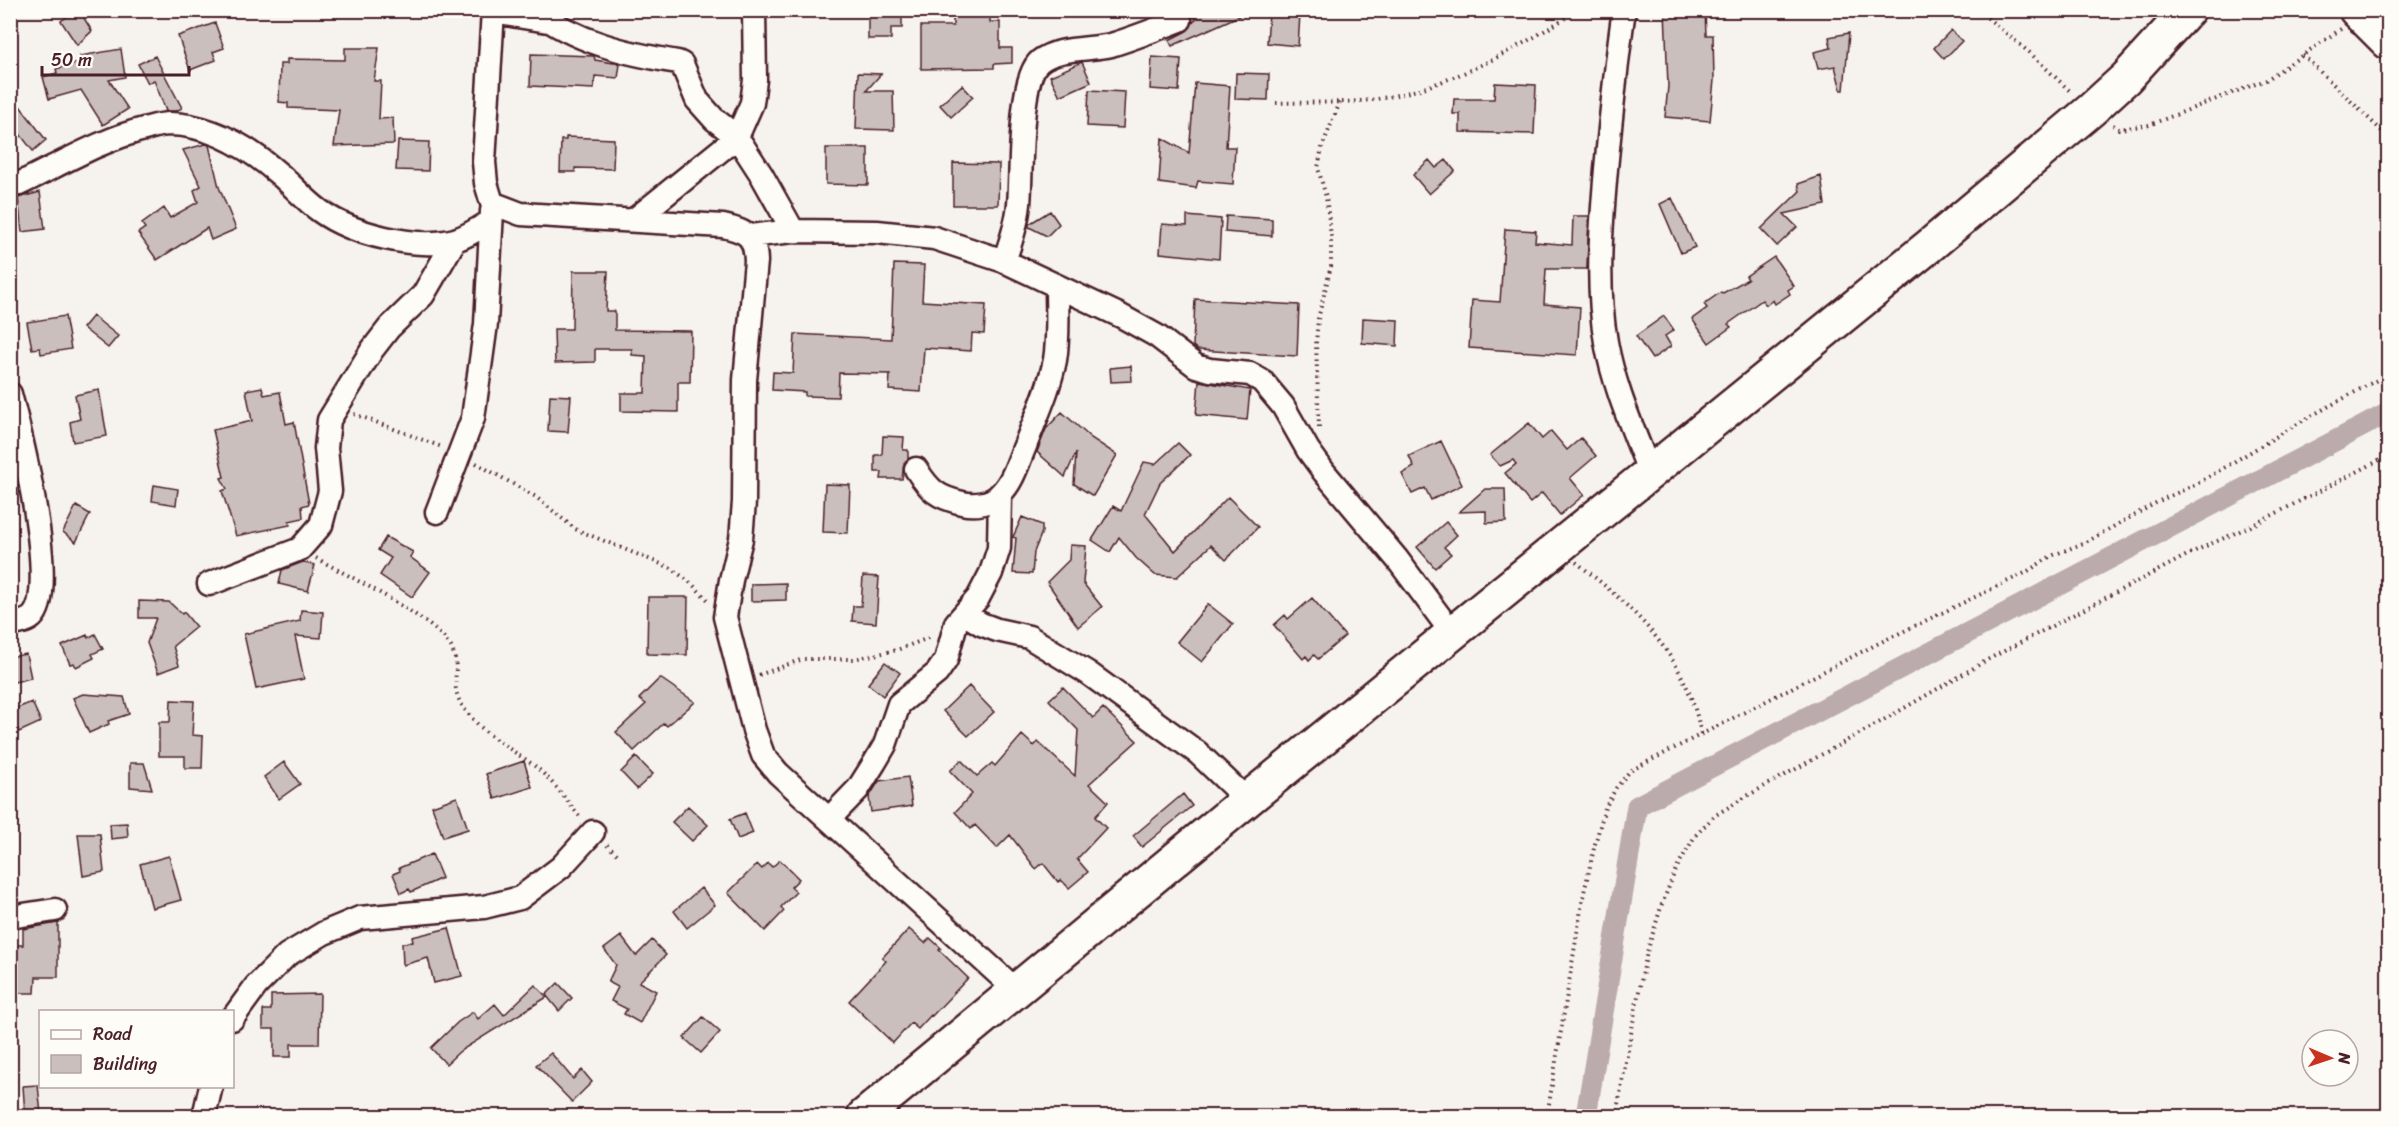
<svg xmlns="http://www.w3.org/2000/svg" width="2399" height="1127" viewBox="0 0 2399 1127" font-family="Sriracha,sans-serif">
<rect width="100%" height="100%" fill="#f6f3ef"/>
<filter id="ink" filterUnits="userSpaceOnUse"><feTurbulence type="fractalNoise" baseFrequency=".0167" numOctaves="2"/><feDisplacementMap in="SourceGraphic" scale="12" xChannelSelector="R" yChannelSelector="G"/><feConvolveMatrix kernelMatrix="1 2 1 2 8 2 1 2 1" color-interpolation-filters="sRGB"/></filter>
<g filter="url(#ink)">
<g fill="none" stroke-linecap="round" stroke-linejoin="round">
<path stroke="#bbabac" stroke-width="21" d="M1586,1116L1637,806L2388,413"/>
</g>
<path fill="#cbbfbe" stroke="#4a1f2b" stroke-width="1.5" d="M76,10H79L92,31L77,45L61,21Z
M868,10H902V28H891V39H868Z
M1192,10H1252L1172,46L1169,40L1185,32L1196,19Z
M1665,10H1705L1706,35H1713L1714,80L1710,121L1665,117L1668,86Z
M953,12H990V22H1000V48H1012V63L994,64V68L921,69V26H953Z
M1269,12L1300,14L1298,46L1267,43Z
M215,23L224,48L213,52L216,60L190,70L178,36Z
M1951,30L1962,41L1944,59L1934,48Z
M1849,33L1844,90H1841L1835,66L1818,69L1814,52L1831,48L1829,37Z
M345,48H379L374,81H381L379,119L393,118L394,144L334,146L339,110L288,108V103L279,102L280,64H287V59L345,60Z
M121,49L125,77L109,80L128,109L103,125L81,90L49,99L43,77L57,73L56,69L83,61L80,56Z
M531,54L594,56L595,60L620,64L618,78L595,76L594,89L530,86Z
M155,56L158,62L182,108L176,111H166L154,80L148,83L138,64Z
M1152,57L1181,59L1179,91L1150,89Z
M1082,62L1091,82L1060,96L1050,76Z
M858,73L881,74L866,91H893L894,130L856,129Z
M1236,73L1269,74L1268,100L1235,99Z
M1195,83L1230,86L1226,147H1235L1233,184L1198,181L1196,188L1159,183L1162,138L1189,153Z
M1495,83L1536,85L1534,134L1460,132V114H1453L1454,99H1494Z
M962,85L973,97L951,117L940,105Z
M1089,90L1125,92L1123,128L1087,126Z
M10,93L46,140L33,151L16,129L10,130Z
M566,137L614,139L613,169L575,168V172H560L561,140H566Z
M398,141L429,142L428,171L396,170Z
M206,144L209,145L219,187L236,229L211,240L207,228L157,260L138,233L145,228L142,224L164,208L170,218L198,202L194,190L201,186L183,150Z
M826,148H868V185L826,184Z
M1429,160L1436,168L1446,160L1455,171L1429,194L1413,175Z
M953,163L999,164L998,205H953Z
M1821,176L1825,205L1784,214L1797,227L1777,246L1761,229L1800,191L1798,184Z
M40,192L45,229L22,232L18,198Z
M1672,198L1695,247L1681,253L1660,204Z
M1050,211L1059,224L1047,236L1029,227V224Z
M1187,216L1221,219L1219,259L1160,253L1162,224L1187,226Z
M1226,216L1272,219V236L1225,232Z
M1573,216H1589L1587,269H1546L1544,304L1580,307L1577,355L1469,348L1472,300L1500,302L1505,229L1536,231L1535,242L1572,245Z
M1774,257L1794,286L1788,290L1790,294L1775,304L1773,300L1766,305L1762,300L1728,324L1731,327L1709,343L1692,319L1707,308L1704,304L1721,292L1723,293L1748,279L1746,276Z
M894,264L924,265L922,301L986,305L984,334L972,333L971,351L924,348L921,392L889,390L890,374L839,373L838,397L805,396V392L772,390L773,372L793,373L795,334L891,339Z
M573,271H608L606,311H615V330L691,331L690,382H678V412L621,411V393H645L646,356L632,355V349H595V362L555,363L554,329H572Z
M1195,299L1299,305L1297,356L1198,350L1193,346Z
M65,316L71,349L41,354L40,348L32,349L27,322Z
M93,316L118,336L108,348L83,328Z
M1664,316L1674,330L1665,336L1671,346L1652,359L1636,336Z
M1363,318L1398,320L1397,346L1362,343Z
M1131,366L1132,381L1111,382L1110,368Z
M1199,381L1250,390L1247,420L1196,415Z
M262,387L264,395L280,392L286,424L294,422L309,504L302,506L303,518L289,521L290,525L236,536L222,491L227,489L221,478L224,477L213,430L252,421L246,390Z
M99,390L107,436L73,442L70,422L80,419L75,395Z
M550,395L571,396L568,432L548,431Z
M1062,412L1091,438L1117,455L1093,496L1074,484L1076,453L1065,477L1037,452L1046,429Z
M1529,423L1542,439L1551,431L1567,450L1581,438L1596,456L1570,478L1584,495L1560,515L1542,493L1530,503L1505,473L1516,464L1513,460L1500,466L1490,455Z
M883,436L904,437L903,450H908V459L904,464L902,479H881L882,472H875V455H882Z
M1441,441L1462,485L1431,500L1425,488L1412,494L1402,474L1414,467L1409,456Z
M1178,443L1190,455L1160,483L1145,514L1175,551L1228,497L1258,527L1226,560L1211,545L1177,577L1155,575L1136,558L1119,537L1110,552L1092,540L1113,506L1121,511L1144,462L1155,464Z
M825,484L850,485L848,533L823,532Z
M154,485L178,489L176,505L152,501Z
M1485,489H1505L1506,522L1486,523V511L1459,512Z
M76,506L90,514L76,542L63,532Z
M1022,517L1042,525V532L1034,552L1032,574L1013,573L1016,538L1013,537Z
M1446,522L1457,535L1444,547L1451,554L1435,568L1417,547Z
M386,537L413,552L410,557L430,572L412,597L380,575L391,558L378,550Z
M1070,545L1086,546L1083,583L1102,607L1078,627L1047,582L1069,560Z
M303,562L315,565L308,591L279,584L282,570Z
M863,576L879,577L876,623L852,621L853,606H861Z
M786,583V600L751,601V584Z
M648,597H688L687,655L647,654Z
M1312,598L1345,636L1318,659L1314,655L1309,660L1306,656L1303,659L1274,625L1285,615L1288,619Z
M139,601L169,602L182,614L184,612L196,627L173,646L179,665L158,673L147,643L156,618H139Z
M1208,604L1233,624L1202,662L1177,642Z
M301,610L323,612L321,638L295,636L304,679L256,689L244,634L300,621Z
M95,634L103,649L92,654L94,658L76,667L74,663L70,664L62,646L87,635L88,638Z
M26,654L31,678L10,683V657Z
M885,662L900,673L883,696L868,684Z
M660,678L695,702L667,726L664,723L634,751L616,732L646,704L639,699Z
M969,686L994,712L968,736L943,711Z
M1063,687L1093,718L1103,708L1137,741L1089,784L1108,802L1095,817L1106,828L1077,859L1088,872L1069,888L1061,880L1058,882L1043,863L1036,869L1010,835L997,848L975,825L971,829L955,812L972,794L950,771L961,760L977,776L992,763L995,766L1022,735L1034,746L1038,742L1075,776L1078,730L1049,700Z
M83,694L124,697L129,714L108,721L109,724L89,733L73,698Z
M171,700L194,701L192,735L203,736L202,768H185V756H159V722H170Z
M32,702L41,722L19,732L10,711Z
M636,757L653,774L637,789L621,772Z
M524,761L532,787L495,799L486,774Z
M284,762L300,784L279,799L264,777Z
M130,763H144L152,789L130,787Z
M908,777L912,806L871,812L869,797L879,781Z
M1183,794L1192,806L1142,847L1133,836Z
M457,797L468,829L443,837L432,806Z
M688,806L708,825L692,841L672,822Z
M745,813L753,833L738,839L730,819Z
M127,823L128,837L111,839L110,824Z
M78,834H100L104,872L83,876Z
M432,854L442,878L411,892L409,889L401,893L393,874L400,871L399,868Z
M169,856L181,900L152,908L140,864Z
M780,860L799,879L791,887L796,892L781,907L784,911L765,931L728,893L757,864L762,869L768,863L772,867Z
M701,888L715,905L687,928L674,911Z
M58,923V977H36L35,993H10V945H23V929Z
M449,928L462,976L434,983L428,958L403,965L402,943L413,942L412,937Z
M909,929L925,943L930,938L941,948L939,950L968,978L932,1016L931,1015L918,1029L911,1023L893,1043L849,1001L886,961L882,958Z
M621,936L636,956L652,940L666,955L639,982L656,991L640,1023L624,1014L627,1009L611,1001L618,987L608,982L616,965L604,949Z
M558,983L572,998L559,1011L546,995Z
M535,985L547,997L460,1051L446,1064L431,1048L458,1022L473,1012L478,1019L495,1004L504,1015Z
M320,994L319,1044H291V1057H274V1029H263V1010H271V995Z
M703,1017L720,1032L701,1053L684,1038Z
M551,1053L573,1079L582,1070L592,1082L572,1102L536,1065Z
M38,1085L41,1114L25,1115L23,1086Z"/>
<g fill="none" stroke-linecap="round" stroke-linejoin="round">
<defs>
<path id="street" d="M493,10L484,162L486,183L492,203L521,214L723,226C747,231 755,236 756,261L745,380L744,502L741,539L731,580L725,617L754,730L763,755L778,773L1017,991
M534,10C576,42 627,54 678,62L682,64L697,100L714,119L737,137L761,174L793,231
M1624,10C1616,63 1611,116 1606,169C1601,227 1596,285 1606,342C1614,387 1633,429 1649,471
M493,12L548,21
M10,185L19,184C61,164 102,139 148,128C155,126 163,124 170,124C212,125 248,147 279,174C293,186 305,200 320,211C352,234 416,250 455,240C468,236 480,228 491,221
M634,220L737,137L752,103L755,80L754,10
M750,236L793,231L877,232L934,238L1004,261L1121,316L1157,336L1196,366L1210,370L1250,374L1262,381L1283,406L1308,450L1324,472L1397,559L1452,633
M1004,261C1011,242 1017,224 1019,204C1022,174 1018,79 1040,61C1058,47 1089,50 1111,45C1134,38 1157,29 1180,20
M10,394C20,432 60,590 32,617C27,622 17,623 10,625
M916,469C930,491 937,497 962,503C974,506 991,504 1000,494C1013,482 1018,462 1025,446C1036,417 1049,390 1055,360C1059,336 1057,311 1057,287
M437,512L473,418L486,324L492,211
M209,584L300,549L321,525L330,491L326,448L329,420L372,350L389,328L423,295L455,240
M965,614L981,624L997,630L1029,637L1088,673L1198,753L1247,800
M829,819L858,789L875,762L885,745L899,704L937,673L946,660L956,623L978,598L991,573L999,548L1000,495
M10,917L55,910
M232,1019L256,986L287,955L324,933L360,918L484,907L520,898L561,867L593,832
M204,1116L211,1086"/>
<path id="primary" d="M2356,10L2388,42
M864,1116L1247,800L1928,247L2091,110L2126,78L2188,10"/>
</defs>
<use href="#street" stroke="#4a1f2b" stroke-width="27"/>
<use href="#primary" stroke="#4a1f2b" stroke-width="38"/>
<path stroke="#4a1f2b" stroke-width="4" stroke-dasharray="1.5 4.5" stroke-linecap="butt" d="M1978,10L2030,53L2072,93
M2303,55L2388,137
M1276,103C1309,102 1344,104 1377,99C1450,87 1517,49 1578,10
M2113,125L2119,129L2149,125L2266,80L2341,29
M354,414L442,447
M1319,427L1316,343L1318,319L1331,266V236L1326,197L1318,168L1322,147L1340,102
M476,463L536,497L575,529L671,568L692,584L708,600
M316,558C346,575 439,620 452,649C463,676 444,687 471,717C488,737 511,749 532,764C551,778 566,800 581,818
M1576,562C1636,610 1687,656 1701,734
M759,675L803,659H854L878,654L897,650L931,637
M607,845L618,855
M1547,1116L1583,897L1595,844L1605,808L1616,788L1630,771L1877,644L2025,573L2051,556L2086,542L2163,499L2195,485L2311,416L2388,374
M1616,1116L1637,1001L1647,952L1662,904L1676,869L1695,836L1714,816L1747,796L1875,725L1989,659L2197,550L2251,526L2388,456"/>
<use href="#street" stroke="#fdfcf7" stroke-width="22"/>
<use href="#primary" stroke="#fdfcf7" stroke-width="33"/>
</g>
</g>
<rect width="2399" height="1127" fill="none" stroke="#fdfcf7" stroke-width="36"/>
<rect x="18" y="18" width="2363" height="1091" fill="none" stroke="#4a1f2b" stroke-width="2" filter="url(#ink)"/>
<rect x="39" y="1010" width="195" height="78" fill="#fdfcf7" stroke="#b5a4a5" stroke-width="1.5"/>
<rect x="51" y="1030" width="30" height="9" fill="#fdfcf7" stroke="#b5a4a5" stroke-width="1.5"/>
<text x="93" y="1040" font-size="18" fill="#4a1f2b">Road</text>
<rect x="51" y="1055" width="30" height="18" fill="#cbbfbe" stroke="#b5a4a5" stroke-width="1.5"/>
<text x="93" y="1070" font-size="18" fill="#4a1f2b">Building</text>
<g transform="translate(2330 1058) rotate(92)"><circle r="28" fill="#fdfcf7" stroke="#b5a4a5" stroke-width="1.5"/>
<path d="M0-4.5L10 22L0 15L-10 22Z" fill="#c8321e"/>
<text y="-9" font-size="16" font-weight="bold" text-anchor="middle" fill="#4a1f2b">N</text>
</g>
<path d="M42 66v9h147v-9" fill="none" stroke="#4a1f2b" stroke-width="3"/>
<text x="51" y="66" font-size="18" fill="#4a1f2b" stroke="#fdfcf7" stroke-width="4.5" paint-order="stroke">50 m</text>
</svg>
